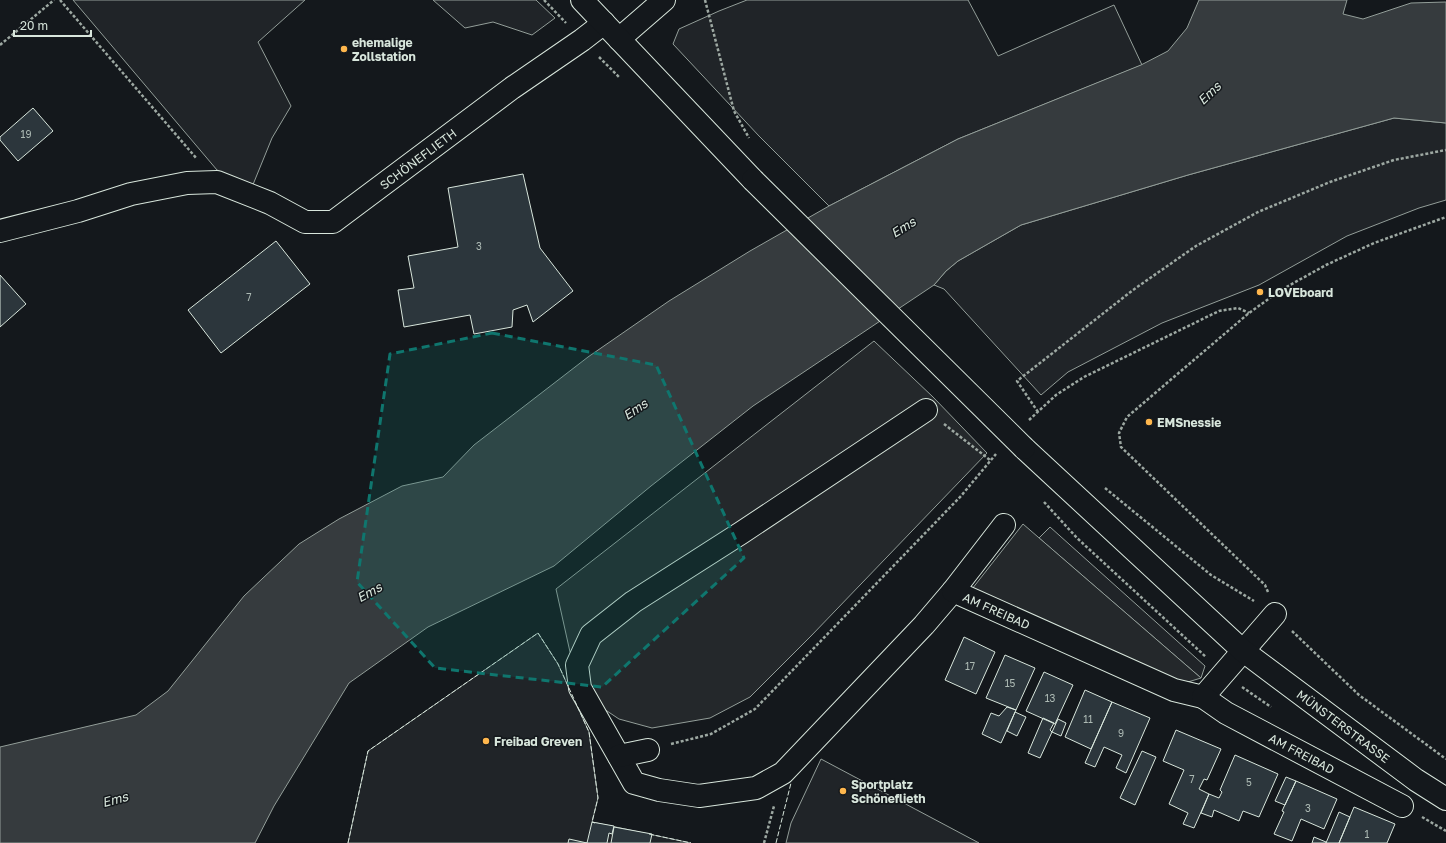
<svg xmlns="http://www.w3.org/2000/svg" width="1446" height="843" viewBox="0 0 1446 843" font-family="'Golos Text',sans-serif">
<rect width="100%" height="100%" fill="#14181c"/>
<path fill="#202428" stroke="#939e99" d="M73,0H305L258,42L291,106L272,138L252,187L217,170Z
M433,0H536L555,18L532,35L493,22L465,28Z
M747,0H968L998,56L1114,5L1142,65L958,139L829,206L759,136L673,44L679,29L719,11Z
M1394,118L1446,123V200L1419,208L1347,236L1259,285L1162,323L1068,372L1041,395L944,289L934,285L946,271L958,261L1021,225L1188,175Z
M1050,527L1205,666L1201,678L1039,538Z
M538,633L558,664L589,732L598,798L592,822L691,843H348L368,751Z
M821,759L979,843H786L791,823Z"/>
<path fill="#24282b" stroke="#939e99" d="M874,341L933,397L987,453L811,636L750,697L710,718L652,728L619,719L601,707L570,652L556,589Z
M1023,524L1201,678L1178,685L972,589Z"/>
<path fill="#363b3e" stroke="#939e99" d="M1199,0H1347L1343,14L1363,19L1411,3L1446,2V123L1394,118L1188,175L1021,225L958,261L946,271L934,285L753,406L651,486L554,566L428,627L349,683L274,806L255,843H0V747L136,715L168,691L244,596L299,544L339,519L402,486L443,477L474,445L588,357L669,301L750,251L829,206L958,139L1141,65L1168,51L1187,28Z"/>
<path fill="#2c363c" stroke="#d8e6dc" d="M33,108L53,131L18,161L0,140V137Z
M523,174L540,248L573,291L533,322L527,305L513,310L512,327L474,334L470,315L404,327L398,290L414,288L408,256L458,247L448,188Z
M276,241L310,284L221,353L188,310Z
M0,275L26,304L0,327Z
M964,637L995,652L976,694L945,680Z
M1005,655L1035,668L1016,710L986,698Z
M1044,672L1073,685L1055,724L1026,711Z
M1085,690L1112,702L1091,749L1065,737Z
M1112,702L1150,718L1126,773L1116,768L1122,755L1104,747L1095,767L1085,763Z
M1007,707L1016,710L1001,743L982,734L991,713L999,716Z
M1015,712L1026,717L1017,736L1007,731Z
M1043,718L1054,723L1050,730L1052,732L1040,758L1028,753Z
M1058,719L1066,723L1061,736L1052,732Z
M1176,730L1221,749L1207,780L1204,779L1199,789L1209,794L1194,828L1183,824L1188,813L1169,804L1184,770L1163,761Z
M1142,751L1156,757L1135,805L1120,798Z
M1235,755L1278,774L1259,817L1243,811L1239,821L1214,810L1212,817L1201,813L1209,794L1219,798L1222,792L1220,790Z
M1286,777L1296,781L1285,805L1275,801Z
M1296,781L1337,799L1324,829L1301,819L1292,841L1274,834L1284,812L1282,811Z
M1354,807L1395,824L1387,843H1339Z
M1339,812L1350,817L1339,843H1326Z
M592,822L614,826L612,834L609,833L607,843H568L569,839L587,843Z
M614,827L652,834L650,843H611Z
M1314,837L1326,842V843H1312Z"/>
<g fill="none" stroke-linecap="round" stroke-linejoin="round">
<defs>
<g id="minor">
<path d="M619,39L664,0"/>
<path id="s1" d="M0,231L78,211L131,194L187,183L217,182L270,203L305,222H333L512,88L582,40L604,23"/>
<path id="s2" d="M926,410L741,533L633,602L591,635L577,665L580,688L634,783L659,790L699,796L756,788L783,773L924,625L953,591L1174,690L1203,697L1275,614"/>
<path d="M953,591L1004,525"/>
<path id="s3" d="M1203,697L1226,713L1402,806"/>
<path d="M619,756L648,750"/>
</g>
<g id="major">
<path d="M582,0L753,180"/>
<path id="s4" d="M1024,448L1242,650L1416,780L1446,799"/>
</g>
</defs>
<use href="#minor" stroke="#d8e6dc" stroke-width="24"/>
<use href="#major" stroke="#d8e6dc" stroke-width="24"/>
<path stroke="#9da8a2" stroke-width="2.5" stroke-dasharray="3 2" stroke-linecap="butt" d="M60,0L197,159
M544,0L566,23
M705,0L734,111L749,138
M0,45L54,0
M599,57L619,77
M1038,412L1017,381L1133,290L1196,246L1258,212L1330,182L1394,160L1446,150
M1029,420L1056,395L1084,377L1219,311L1238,308L1249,313
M944,424L990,460
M1105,488L1211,575L1254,601
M1044,502L1077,538L1206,657
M1268,592L1265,585L1121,447L1119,433L1127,417L1249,313L1281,290L1326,265L1374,243L1446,217
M1292,631L1359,695L1446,759
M1242,687L1271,707
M671,744L711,734L755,709L961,496L996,454
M1422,817L1446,831
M764,843L774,806"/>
<use href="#minor" stroke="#14181c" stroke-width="22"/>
<use href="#major" stroke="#14181c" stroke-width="22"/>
<defs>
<path id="major-bridge" d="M753,180L1024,448"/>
</defs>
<use href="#major-bridge" stroke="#d8e6dc" stroke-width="24" stroke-linecap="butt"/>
<use href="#major-bridge" stroke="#14181c" stroke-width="22"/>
<path stroke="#d8e6dc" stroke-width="1" stroke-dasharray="5 2" stroke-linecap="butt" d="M649,834L691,843
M348,843L368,751L538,633L558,664L589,732L598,798L592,822L595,823
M776,843L791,783"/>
</g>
<path fill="#0f766e" fill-opacity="0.2" stroke="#0f766e" stroke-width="3" stroke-dasharray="8 5" stroke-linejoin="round" d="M492,333L656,365L744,558L602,687L435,668L357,582L390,354Z"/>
<g fill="#ffb74d" stroke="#14181c" stroke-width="1.5">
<circle cx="344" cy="49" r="4"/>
<circle cx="1260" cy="292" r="4"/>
<circle cx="1149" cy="422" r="4"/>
<circle cx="486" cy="741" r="4"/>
<circle cx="843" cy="791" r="4"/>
</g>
<g text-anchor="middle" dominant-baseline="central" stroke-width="3" stroke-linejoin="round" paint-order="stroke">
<g font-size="10" fill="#adbab4">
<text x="26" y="134">19</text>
<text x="479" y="246">3</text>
<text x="249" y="297">7</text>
<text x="970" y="666">17</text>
<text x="1010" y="683">15</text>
<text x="1050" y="698">13</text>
<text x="1088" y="719">11</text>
<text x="1121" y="733">9</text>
<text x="1192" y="779">7</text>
<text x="1249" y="782">5</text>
<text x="1308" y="808">3</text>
<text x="1367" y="834">1</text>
</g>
<g font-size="12" font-weight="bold" fill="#d8e6dc" stroke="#14181c" text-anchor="start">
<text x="352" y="42">ehemalige<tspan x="352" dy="14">Zollstation</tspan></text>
<text x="1268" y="292">LOVEboard</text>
<text x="1157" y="422">EMSnessie</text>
<text x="494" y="741">Freibad Greven</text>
<text x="851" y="784">Sportplatz<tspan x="851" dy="14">Schöneflieth</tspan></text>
</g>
<g font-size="12" fill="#d8e6dc" stroke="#14181c">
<text stroke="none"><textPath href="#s1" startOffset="454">SCHÖNEFLIETH</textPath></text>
<text stroke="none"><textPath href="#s2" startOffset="1021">AM FREIBAD</textPath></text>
<text stroke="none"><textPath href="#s4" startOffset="424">MÜNSTERSTRASSE</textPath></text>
<text stroke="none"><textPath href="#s3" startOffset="114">AM FREIBAD</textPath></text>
</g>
<g font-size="13" font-style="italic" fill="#d8e6dc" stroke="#14181c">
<text transform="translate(1209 93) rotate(-44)">Ems</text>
<text transform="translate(903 227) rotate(-32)">Ems</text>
<text transform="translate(635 409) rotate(-34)">Ems</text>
<text transform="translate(369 592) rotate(-29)">Ems</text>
<text transform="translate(115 799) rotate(-15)">Ems</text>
</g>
</g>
<path d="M14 30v6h77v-6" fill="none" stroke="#d8e6dc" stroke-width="2"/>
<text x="20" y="30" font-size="12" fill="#d8e6dc" stroke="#14181c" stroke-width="3" paint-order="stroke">20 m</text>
</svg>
